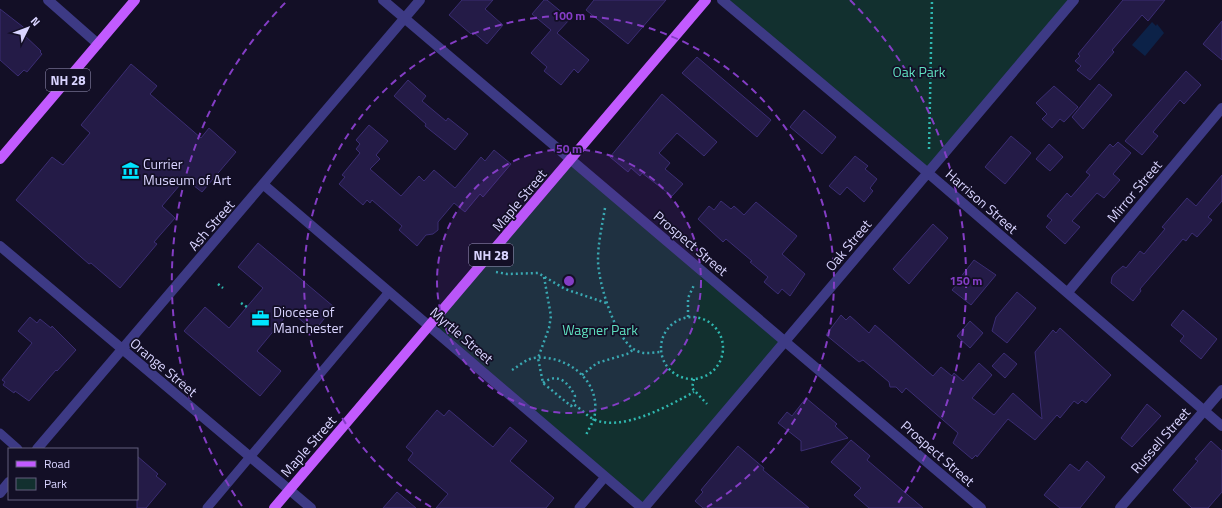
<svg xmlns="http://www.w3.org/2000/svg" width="1222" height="508" viewBox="0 0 1222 508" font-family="'Titillium Web',sans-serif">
<rect width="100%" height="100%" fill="#130f26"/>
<path fill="#12302f" d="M725,0H1074L929,171Z
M572,159L786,341L644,508L430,326Z"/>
<path fill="#0c2248" d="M1152,22L1156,26L1157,24L1164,33L1145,56L1132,45Z"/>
<path fill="#241b47" stroke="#3b2d73" d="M462,0H493L485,9L503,25L487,44L473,32L471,34L449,15Z
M544,0H547L570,19L557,33L589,60L578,73L574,69L561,85L544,71L547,67L531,53L551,30L532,14Z
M594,0H666L628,44L586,10Z
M1123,0H1165L1148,21L1142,15L1112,50L1114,52L1090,80L1077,70L1081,66L1075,61L1080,56L1078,54Z
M0,9L27,30L23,34L41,51L40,52L42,54L27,72L24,70L18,76L0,60Z
M1222,21V60L1203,44Z
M697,57L771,120L757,137L682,73Z
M131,64L157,86L150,94L201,138L209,128L236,152L202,192L185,179L162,206L175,218L154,242L157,244L120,288L91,263L89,264L16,200L52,157L63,165L90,133L81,125Z
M1186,71L1201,85L1184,104L1180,100L1153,132L1158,136L1142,155L1125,141Z
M408,80L426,96L422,101L446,121L448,118L468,134L455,150L425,126L426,124L394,96Z
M1099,84L1112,95L1083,129L1072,117Z
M1054,86L1078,107L1064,122L1060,119L1052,128L1042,119L1047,114L1036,103Z
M662,94L717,142L704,156L677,133L659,153L670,163L665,169L683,184L672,196L642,173L640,176L631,168L628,172L610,157Z
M804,110L836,137L822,154L790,127Z
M369,125L388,141L376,155L380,159L370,169L401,196L419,176L424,181L434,170L455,188L481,157L485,161L494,150L511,164L483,197L480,194L465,212L454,203L438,222V230L433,234L426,235L417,246L399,230L402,226L372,200L370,203L367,200L363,205L339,184L345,177L342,175L360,153L356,149L360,144L356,140Z
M1011,136L1031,153L1005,184L985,167Z
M1118,142L1131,153L1113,174L1120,180L1104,198L1097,193L1072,221L1080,227L1065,244L1046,227L1052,220L1047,216L1067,193L1071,197L1090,175L1086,172L1110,144L1113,147Z
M1049,144L1063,157L1050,171L1036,159Z
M855,156L868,166L865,169L877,179L870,188L873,191L864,202L847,187L840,195L829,186Z
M1222,175V201L1208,217L1212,220L1197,237L1192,233L1186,241L1183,239L1140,289L1141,291L1133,301L1111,283L1112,277L1114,274L1123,266L1126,268L1140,251L1144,254L1165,229L1162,227L1187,198L1196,206Z
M721,201L731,209L734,206L744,215L756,202L797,236L782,254L805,274L790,296L782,289L778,294L764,282L768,277L750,262L752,261L726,239L723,242L698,219L709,206L714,210Z
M933,224L948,238L909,284L893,269Z
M258,243L334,307L314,331L290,311L257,351L281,371L260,396L184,331L205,307L229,328L263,288L238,267Z
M974,260L996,275L971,305L952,290L957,284L956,283Z
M1017,292L1036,308L1007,343L992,331L996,317Z
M1183,310L1217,339L1201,359L1180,341L1184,336L1171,325Z
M841,315L846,320L850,316L869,333L875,325L933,376L941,367L952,376L954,373L963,381L979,363L992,375L972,398L994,415L1013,393L1042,419L1035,352L1053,330L1056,333L1060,328L1111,375L1086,403L1082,400L1078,404L1074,401L1060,418L1057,415L1035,440L1008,419L977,457L976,455L972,459L953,443L958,433L906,388L902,393L896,387H890L889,382L863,360L859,362L826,335Z
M30,317L37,323L40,319L51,328L52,326L76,350L57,371L56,370L29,401L15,391L14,393L3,385L5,382L2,380L32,343L18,331Z
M970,321L983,333L970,348L957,336Z
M1004,353L1017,364L1005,378L992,366Z
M806,398L837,424L835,426L848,438L801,451V441L778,423L787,412L792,416Z
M1147,404L1161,416L1132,447L1121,438Z
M437,410L444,416L449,410L493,447L510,427L527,441L510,461L554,498L546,508H436L448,494L408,460L413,453L406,447Z
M851,440L870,456L867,460L923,508H869L854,495L861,488L831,462Z
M1211,441L1222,451V492L1208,508H1192L1173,490L1198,461L1195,459Z
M738,446L764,468L763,470L809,508H703L695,501L703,492L701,490Z
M137,456L158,474L156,476L166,484L146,508H137Z
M1087,461L1105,477L1080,508H1060L1044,495L1070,464L1079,471Z
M397,492L416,508H383Z"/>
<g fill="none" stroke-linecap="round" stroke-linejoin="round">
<path stroke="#2fb8b0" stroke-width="2.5" stroke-dasharray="2 3" stroke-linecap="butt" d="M929,149L932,0
M605,208C602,226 598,243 598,260C598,283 616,342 637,351C645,355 654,352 662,352
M496,272L507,274L538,273L565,289L606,303
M544,277L551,316L549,328L538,358L543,383L571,406L573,404C580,408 586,415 593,419C621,433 670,405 694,392
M218,284L223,288
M241,303L247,307
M688,317V298L694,285
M661 348a31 31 0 1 1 62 0a31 31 0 1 1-62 0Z
M512,370C519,366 526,359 534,358C564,354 599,378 595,412C595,420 589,428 586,435
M582,375L597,363L627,354L634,349
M694,379L692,388L707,404
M543,383C558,372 568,382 575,396L573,404"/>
<path stroke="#3d3a85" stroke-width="9" d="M0,433L18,449
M207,508L389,292
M579,508L605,477"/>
<path stroke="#3d3a85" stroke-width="10" d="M48,0L98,44
M383,0L981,508
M722,0L928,173L1222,426
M264,185L642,508
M0,246L311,508
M1068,292L1222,108
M37,449L420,0
M0,493L9,482
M644,508L1074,0
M1120,508L1222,390"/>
<path stroke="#c25bff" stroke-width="10" d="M0,159L135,0
M274,508L706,0"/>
</g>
<circle cx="569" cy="281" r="132" fill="#843dc5" fill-opacity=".12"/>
<g fill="none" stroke="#843dc5" stroke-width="2" stroke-dasharray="7 5">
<circle cx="569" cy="281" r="132"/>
<path d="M431 507A265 265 0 1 1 707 507"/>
<path d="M242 506A397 397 0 0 1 288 0M850 0A397 397 0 0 1 896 506"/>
</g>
<defs>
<symbol id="museum-bare" viewBox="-9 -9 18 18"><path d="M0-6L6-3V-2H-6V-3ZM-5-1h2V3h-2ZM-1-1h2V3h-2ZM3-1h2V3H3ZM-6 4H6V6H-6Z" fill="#00e5ff" stroke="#130f26" stroke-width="2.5" paint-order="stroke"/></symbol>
<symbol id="office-bare" viewBox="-9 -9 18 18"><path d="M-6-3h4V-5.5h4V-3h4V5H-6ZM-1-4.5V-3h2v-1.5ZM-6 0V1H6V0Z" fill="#00e5ff" stroke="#130f26" stroke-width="2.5" paint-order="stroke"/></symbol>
</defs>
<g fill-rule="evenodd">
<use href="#museum-bare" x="118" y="158" width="25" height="25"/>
<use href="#office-bare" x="248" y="306" width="25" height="25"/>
</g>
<g text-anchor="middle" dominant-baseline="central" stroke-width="3.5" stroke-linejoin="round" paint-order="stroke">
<g fill="#130f26" stroke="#9e99be" stroke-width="1">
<rect x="46" y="69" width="44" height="22" rx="3"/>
<rect x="469" y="244" width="44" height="22" rx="3"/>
</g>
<g font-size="13" font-weight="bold" fill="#d9d4ff">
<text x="68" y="80">NH 28</text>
<text x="491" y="255">NH 28</text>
</g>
<g font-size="14" fill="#5fe0c0" stroke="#130f26">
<text x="919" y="71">Oak Park</text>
<text x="600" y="329">Wagner Park</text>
</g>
<g font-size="14" fill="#d9d4ff" stroke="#130f26" text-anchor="start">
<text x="143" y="163">Currier<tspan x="143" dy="16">Museum of Art</tspan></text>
<text x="273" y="311">Diocese of<tspan x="273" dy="16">Manchester</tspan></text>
</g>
<g font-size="14" fill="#d9d4ff" stroke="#130f26">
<text transform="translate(1134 191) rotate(-50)">Mirror Street</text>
<text transform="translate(519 200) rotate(-50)">Maple Street</text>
<text transform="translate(982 201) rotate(41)">Harrison Street</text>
<text transform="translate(211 225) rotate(-49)">Ash Street</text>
<text transform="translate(691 243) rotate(40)">Prospect Street</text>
<text transform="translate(848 245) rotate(-50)">Oak Street</text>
<text transform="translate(462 335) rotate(41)">Myrtle Street</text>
<text transform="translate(164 367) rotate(40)">Orange Street</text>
<text transform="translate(1160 440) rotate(-49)">Russell Street</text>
<text transform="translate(308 446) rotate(-49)">Maple Street</text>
<text transform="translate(938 453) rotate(41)">Prospect Street</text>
</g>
</g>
<circle cx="569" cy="281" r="6" fill="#843dc5" stroke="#130f26" stroke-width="2"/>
<g font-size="12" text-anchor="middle" font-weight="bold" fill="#843dc5" stroke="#130f26" stroke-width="3.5" stroke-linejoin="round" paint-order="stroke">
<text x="569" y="20">100 m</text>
<text x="569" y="153">50 m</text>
<text x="966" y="285">150 m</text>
</g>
<rect x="8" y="448" width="130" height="52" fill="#130f26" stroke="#625e7d"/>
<rect x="16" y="461" width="20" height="6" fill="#c25bff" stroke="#625e7d"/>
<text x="44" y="468" font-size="12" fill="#d9d4ff">Road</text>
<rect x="16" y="478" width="20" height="12" fill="#12302f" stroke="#625e7d"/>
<text x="44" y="488" font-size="12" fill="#d9d4ff">Park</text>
<g transform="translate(28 28) rotate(48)" stroke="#130f26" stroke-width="3" paint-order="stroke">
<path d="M0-3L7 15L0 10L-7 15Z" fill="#d9d4ff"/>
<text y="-6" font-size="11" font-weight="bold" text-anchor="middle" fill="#d9d4ff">N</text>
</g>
</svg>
